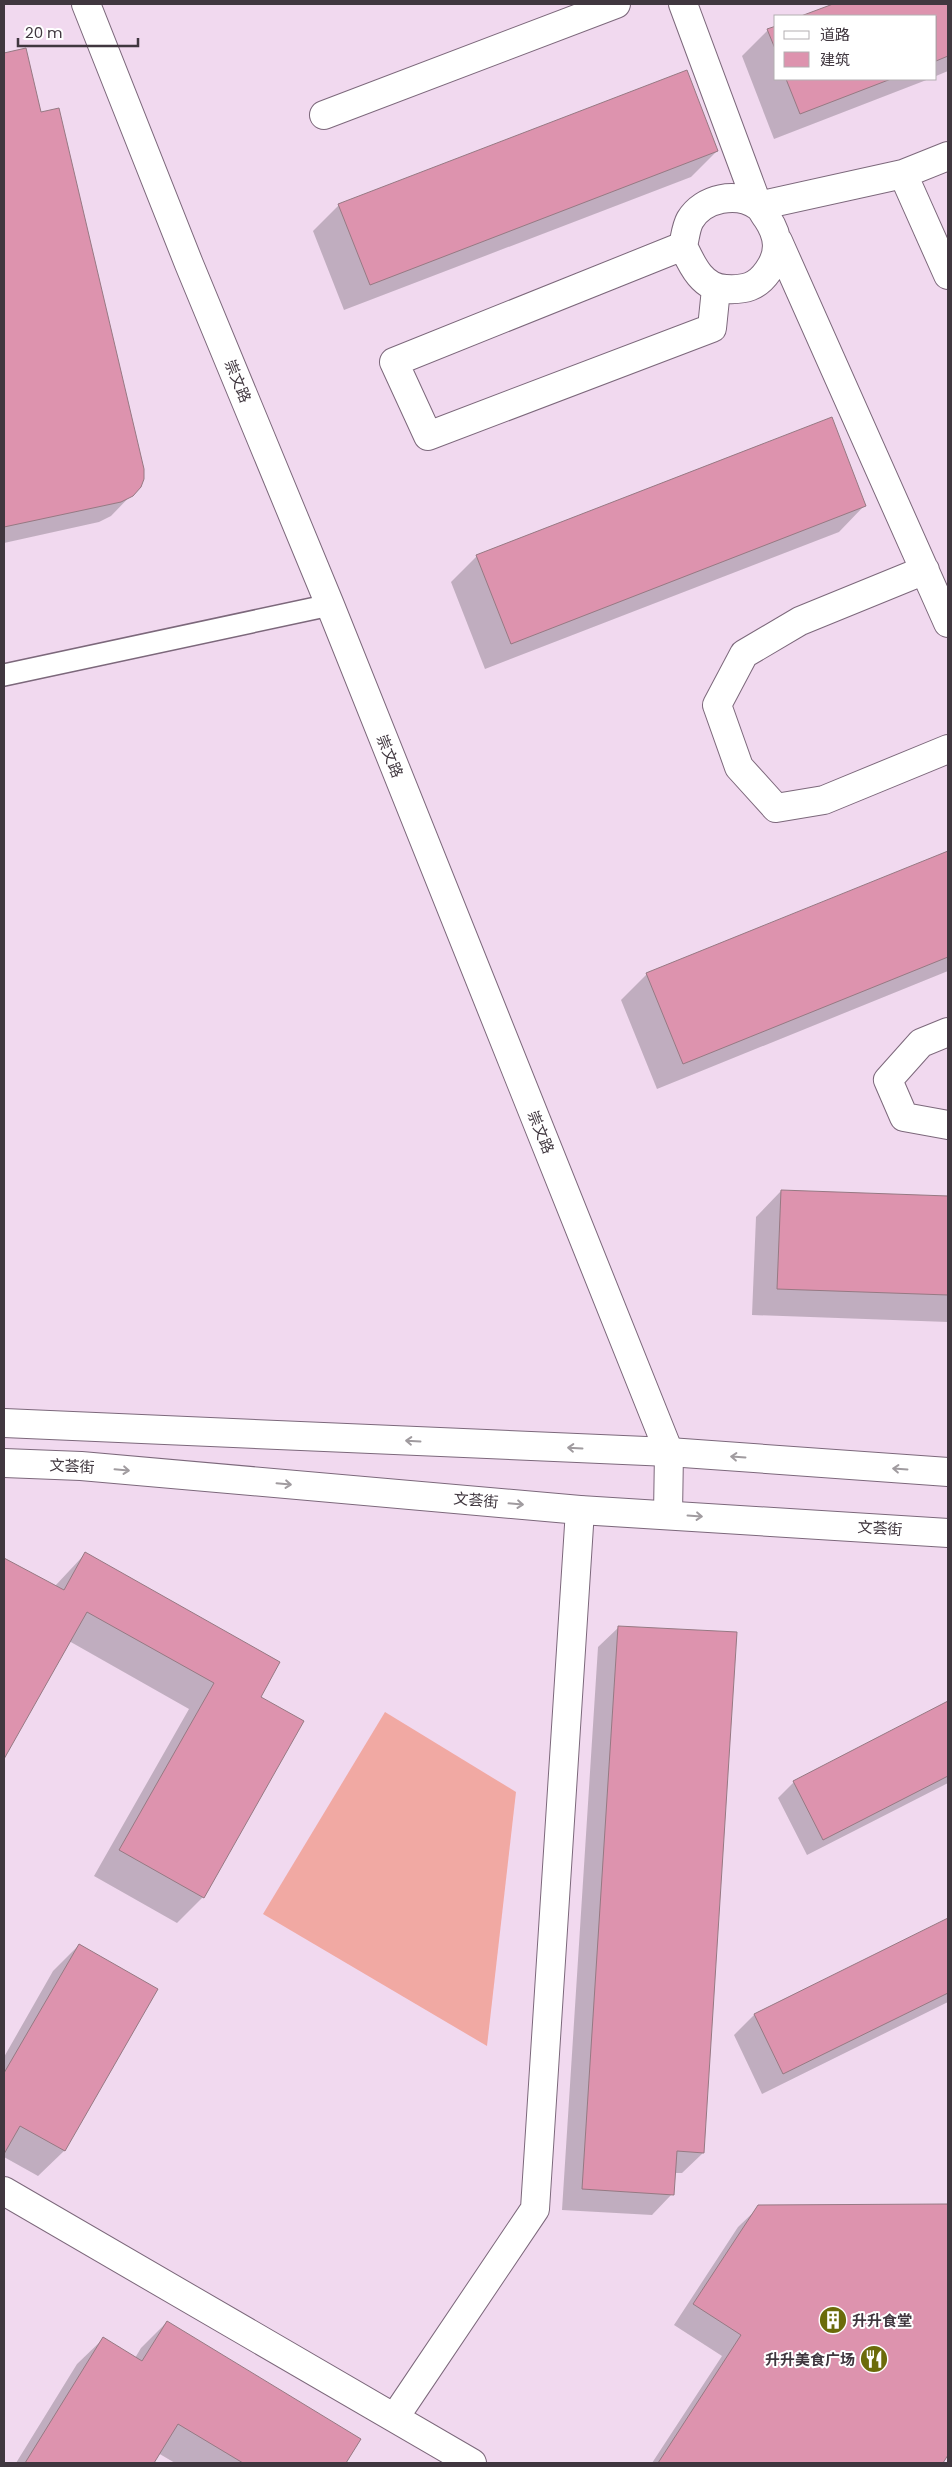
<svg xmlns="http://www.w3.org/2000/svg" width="952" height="2467" viewBox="0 0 952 2467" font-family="Poppins,'Noto Sans SC',sans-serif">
<rect width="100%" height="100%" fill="#f1d9ef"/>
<path fill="#f1a9a3" d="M385,1712L516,1792L487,2046L263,1914Z"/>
<path fill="#0003" d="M836,4H948V71L936,76V16H804Z
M776,27V79H929L774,139L742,56L768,30Z
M25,49L40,114L139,487L111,516L99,522L4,543V54Z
M717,151L691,177L344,310L313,231L339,205Z
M864,506L839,532L485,669L451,582L477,556Z
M948,853V971L657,1089L621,1000L647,974Z
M781,1191L948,1197V1322L752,1315L756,1217Z
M85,1554L259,1697L302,1721L203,1897L177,1923L94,1876L189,1709L69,1641L4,1756V1559L55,1586Z
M619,1627L703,2153L682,2173H674L672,2194L652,2215L562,2210L598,1647Z
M948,1703V1783L807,1855L778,1798L794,1782Z
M948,1919V2002L762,2094L734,2035L754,2015Z
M79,1945L157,1990L64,2151L38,2176L4,2157V2057L53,1971Z
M948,2206V2453L941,2463H652L722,2356L674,2325L738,2227L759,2207Z
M167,2322L359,2440L345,2463H175L158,2453L152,2463H16L77,2364L103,2339L135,2358L141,2348Z"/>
<path fill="#dd93ae" stroke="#967983" d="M833,4H948V56L936,61V16H801Z
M776,26V51L767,29Z
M26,48L41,112L59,108L144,469V479L141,487L133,496L121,502L4,527V53Z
M687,70L718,151L370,285L338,204Z
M786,79H891L800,114Z
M832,417L866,506L511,644L476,555Z
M948,851V957L683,1064L646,973Z
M781,1190L948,1196V1295L777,1289Z
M85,1552L280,1662L261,1697L304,1721L204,1898L119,1850L214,1683L87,1612L4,1759V1558L64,1590Z
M618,1626L737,1632L704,2153L677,2151L674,2195L582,2189Z
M948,1701V1776L823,1840L793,1781Z
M948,1918V1993L783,2074L754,2014Z
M79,1944L158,1989L65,2151L20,2126L4,2154V2073Z
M948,2204V2455L943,2463H658L741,2335L693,2304L758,2205Z
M167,2321L361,2439L346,2463H243L178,2424L154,2463H25L103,2337L142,2361Z"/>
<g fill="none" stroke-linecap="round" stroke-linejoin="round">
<defs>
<path id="service" d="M4,675L330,605"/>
<path id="minor" d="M86,4L189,264L330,605L669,1452L668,1514
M683,4L758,206L903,174L948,275
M324,115L616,4
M903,174L948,156
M778,241L948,623
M683,246C692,265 702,288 726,289C745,290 757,287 768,271C781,253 779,236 767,218C764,214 761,208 758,206C737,191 703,198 690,220C686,227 685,238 683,246L394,362L428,436L712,328L716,289
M925,570L800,621L744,654L717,705L739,767L776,808L824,800L948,749
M948,1032L921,1043L888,1080L904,1117L948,1125
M4,2191L472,2463
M395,2417L535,2209L580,1510"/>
<path id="secondary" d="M4,1423L669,1452L948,1472
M4,1463L81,1466L580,1510L948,1533"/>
</defs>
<use href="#service" stroke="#7c687b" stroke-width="24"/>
<use href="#minor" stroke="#7c687b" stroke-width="30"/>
<use href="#secondary" stroke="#7c687b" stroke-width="30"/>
<use href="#service" stroke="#fff" stroke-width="21"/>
<use href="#minor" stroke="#fff" stroke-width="28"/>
<use href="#secondary" stroke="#fff" stroke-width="28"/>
</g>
<defs><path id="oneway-shaft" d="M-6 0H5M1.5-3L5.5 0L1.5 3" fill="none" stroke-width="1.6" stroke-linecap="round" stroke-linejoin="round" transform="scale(1.25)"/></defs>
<g stroke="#a09b9f">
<use href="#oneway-shaft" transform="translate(413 1441) rotate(-177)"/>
<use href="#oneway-shaft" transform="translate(575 1448) rotate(-177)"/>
<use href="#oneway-shaft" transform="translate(738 1457) rotate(-176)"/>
<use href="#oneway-shaft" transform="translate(900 1469) rotate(-176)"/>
<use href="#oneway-shaft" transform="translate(122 1470) rotate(5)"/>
<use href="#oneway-shaft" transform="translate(284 1484) rotate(5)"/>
<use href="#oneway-shaft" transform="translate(516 1504) rotate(5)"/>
<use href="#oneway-shaft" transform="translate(695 1516) rotate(4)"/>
</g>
<defs>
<symbol id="building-disc" viewBox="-11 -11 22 22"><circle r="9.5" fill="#6b6b0a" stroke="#fff"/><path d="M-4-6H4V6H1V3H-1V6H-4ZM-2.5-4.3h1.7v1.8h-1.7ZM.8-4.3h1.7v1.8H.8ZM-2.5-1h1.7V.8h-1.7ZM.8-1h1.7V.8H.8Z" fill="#fff"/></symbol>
<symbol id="restaurant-disc" viewBox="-11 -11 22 22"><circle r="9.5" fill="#6b6b0a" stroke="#fff"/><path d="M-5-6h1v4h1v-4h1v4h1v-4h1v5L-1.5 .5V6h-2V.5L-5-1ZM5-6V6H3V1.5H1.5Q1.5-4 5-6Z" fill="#fff"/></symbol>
</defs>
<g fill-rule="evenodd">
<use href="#building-disc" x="817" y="2304" width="32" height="32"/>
<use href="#restaurant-disc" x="858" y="2343" width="32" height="32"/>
</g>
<g text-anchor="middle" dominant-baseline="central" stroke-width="4" stroke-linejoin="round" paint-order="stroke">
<g font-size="15" fill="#40373f" stroke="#fff">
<text transform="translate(238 381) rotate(68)">崇文路</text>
<text transform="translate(390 756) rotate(68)">崇文路</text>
<text transform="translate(541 1132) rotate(68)">崇文路</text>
<text transform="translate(72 1466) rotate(3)">文荟街</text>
<text transform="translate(476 1500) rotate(5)">文荟街</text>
<text transform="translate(880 1528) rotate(4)">文荟街</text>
</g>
<g font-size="15" font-weight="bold" fill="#40373f" stroke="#fff" text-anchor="start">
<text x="852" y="2320">升升食堂</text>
<text x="855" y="2359" text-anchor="end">升升美食广场</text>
</g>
</g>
<rect width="952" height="2467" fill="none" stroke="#40373f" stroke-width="10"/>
<rect x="774" y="15" width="162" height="65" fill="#ffffff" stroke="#b3afb2"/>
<rect x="784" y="31" width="25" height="8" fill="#ffffff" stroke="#b3afb2"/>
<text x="820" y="40" font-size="15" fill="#40373f">道路</text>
<rect x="784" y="52" width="25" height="15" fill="#dd93ae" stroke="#b3afb2"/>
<text x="820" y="65" font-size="15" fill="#40373f">建筑</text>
<path d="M18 38v8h120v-8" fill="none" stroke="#40373f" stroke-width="2.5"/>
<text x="25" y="38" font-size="15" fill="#40373f" stroke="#ffffff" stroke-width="4" paint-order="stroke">20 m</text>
</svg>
